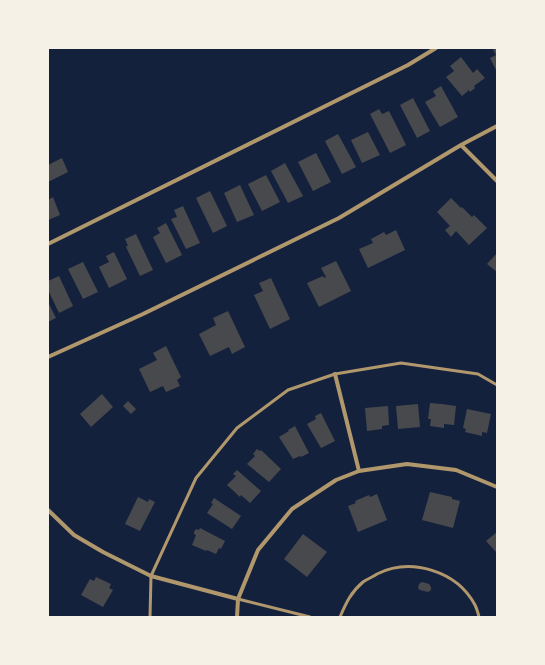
<svg xmlns="http://www.w3.org/2000/svg" width="545" height="665" viewBox="0 0 545 665" font-family="'PT Sans Narrow',sans-serif">
<rect width="100%" height="100%" fill="#14213d"/>
<path fill="#48494c" d="M497,48V72L490,58L496,55L493,50Z
M461,57L473,73L477,69L485,78L474,86L475,88L470,92L469,90L462,96L446,77L454,71L450,66Z
M441,86L458,117L440,127L425,102L436,96L433,91Z
M413,98L430,131L417,138L400,105Z
M379,109L382,114L389,111L406,145L390,153L370,114Z
M368,132L380,155L362,163L351,140Z
M338,134L356,167L342,174L325,141Z
M316,153L331,182L313,191L298,162Z
M62,158L68,172L48,182V165Z
M285,163L303,196L288,203L271,171Z
M266,175L280,202L262,211L248,184Z
M240,185L254,215L237,222L224,193Z
M210,191L227,226L213,233L196,198Z
M53,197L60,215L48,220V200Z
M451,198L461,208L462,207L472,217L474,215L487,228L469,245L456,231L451,237L445,230L450,226L437,212Z
M183,206L200,243L186,249L171,219L177,217L174,210Z
M166,223L182,255L166,263L153,237L160,233L157,228Z
M396,230L405,250L368,268L359,249L373,243L371,239L384,232L386,235Z
M136,234L153,270L140,276L127,249L126,246H128L125,239Z
M114,252L127,279L109,288L99,267L109,262L106,256Z
M497,253V272L487,264Z
M336,261L351,291L319,307L307,283L323,276L324,278L326,277L321,268Z
M83,262L98,292L83,299L68,269Z
M59,276L73,306L59,313L48,290V281Z
M271,278L290,319L270,329L254,295L263,291L259,283Z
M48,302L56,318L48,322Z
M228,311L245,347L232,354L229,347L210,356L199,334L216,325L213,318Z
M166,346L181,377L177,380L180,386L166,392L163,386L150,392L139,369L157,360L153,353Z
M102,394L113,407L91,427L80,414Z
M128,401L136,409L131,414L123,406Z
M430,403L442,404L456,406L454,425L444,424V428L430,426L431,419H428Z
M418,404L420,427L398,429L396,406Z
M388,406L389,425L382,426V429L367,431L365,408Z
M467,409L491,414L487,433L482,432V436L465,432L466,429L463,428Z
M321,413L335,441L321,448L307,424L316,419L315,416Z
M295,426L309,453L301,457L300,456L293,459L279,437L289,431L288,430Z
M257,449L260,451L261,450L281,469L269,482L247,464L255,456L253,454Z
M237,470L261,491L250,503L241,495L240,497L227,485L236,476L233,474Z
M430,492L452,497V499L460,501L453,528L422,520Z
M377,494L387,520L358,532L348,506L356,503L355,501L369,495L370,497Z
M138,497L148,502L149,499L155,502L140,531L125,524Z
M214,498L241,516L232,529L207,513L213,504L211,503Z
M200,528L225,541L221,549L219,548L216,554L207,550L206,551L192,545L196,535L194,534V532L196,529L199,530Z
M497,532V553L486,541Z
M303,534L327,552L307,577L284,559Z
M96,577L111,584L109,588L113,590L103,607L81,595L90,579L94,581Z
M422,582L429,584L431,587V590L428,592L420,590L418,588L419,584Z"/>
<g fill="none" stroke-linecap="round" stroke-linejoin="round">
<path stroke="#b1986c" stroke-width="3" d="M238,599L310,617
M150,617L151,576L196,478L237,428L288,390L335,374L401,363L478,374L497,385
M340,617C346,603 351,592 363,582C367,579 373,577 377,574C411,557 457,571 475,605C477,609 478,613 479,617"/>
<path stroke="#b1986c" stroke-width="4" d="M461,145L497,181
M48,244L408,65L436,48
M48,357L143,314L339,218L461,145L497,126
M335,374L359,471
M48,510L74,535L103,552L151,576L238,599
M237,617L238,599L258,550L292,509L336,480L359,471L407,464L456,470L497,487"/>
</g>
<rect width="545" height="665" fill="none" stroke="#f6f1e7" stroke-width="98"/>
</svg>
